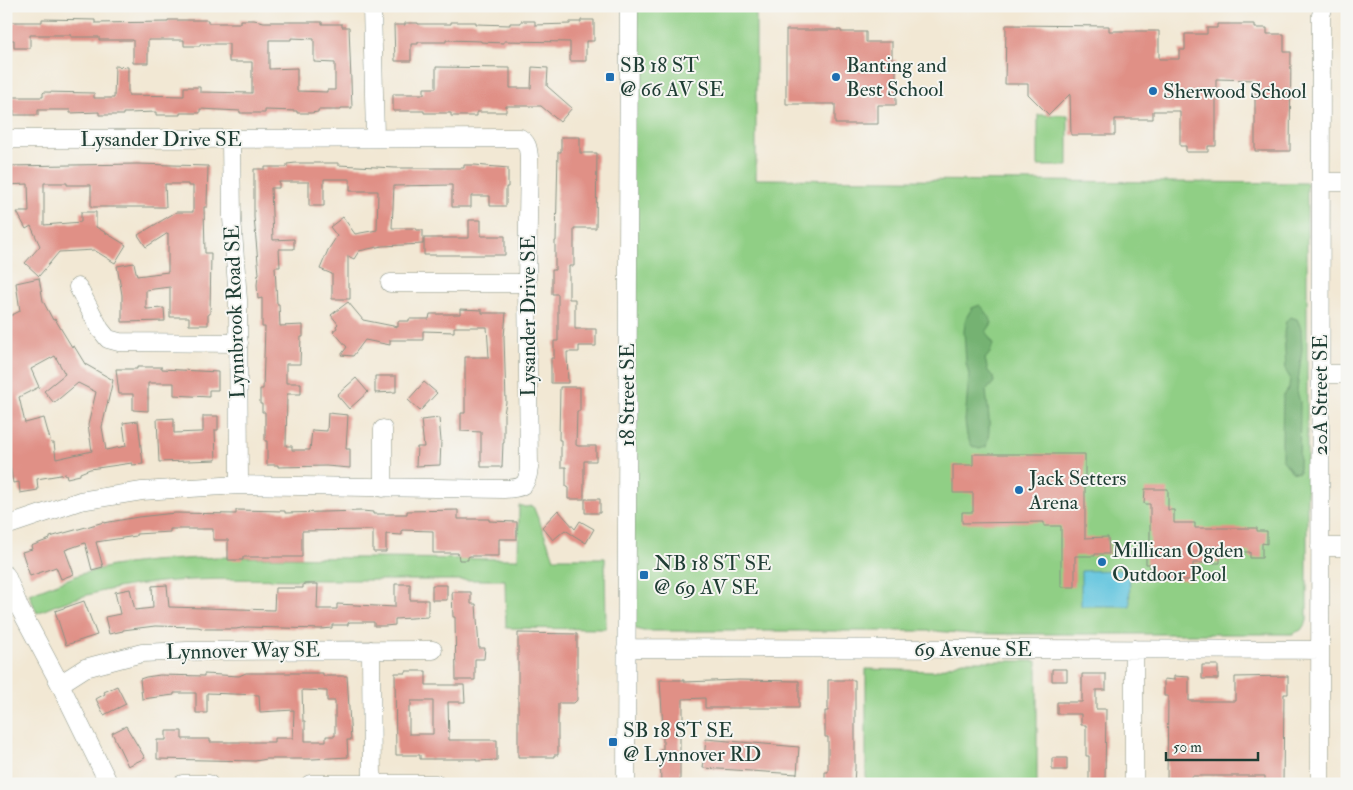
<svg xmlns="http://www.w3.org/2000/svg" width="1353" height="790" viewBox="0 0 1353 790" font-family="'IM FELL Double Pica',serif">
<rect width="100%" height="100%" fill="#f6f6f2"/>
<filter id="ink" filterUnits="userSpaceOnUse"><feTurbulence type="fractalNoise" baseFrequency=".02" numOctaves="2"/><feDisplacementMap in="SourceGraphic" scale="10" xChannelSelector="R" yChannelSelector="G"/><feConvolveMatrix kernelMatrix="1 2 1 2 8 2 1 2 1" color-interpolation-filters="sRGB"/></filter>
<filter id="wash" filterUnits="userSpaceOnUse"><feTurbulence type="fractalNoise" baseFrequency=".0096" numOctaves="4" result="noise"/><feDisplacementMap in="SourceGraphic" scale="20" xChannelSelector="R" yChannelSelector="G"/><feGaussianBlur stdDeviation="1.12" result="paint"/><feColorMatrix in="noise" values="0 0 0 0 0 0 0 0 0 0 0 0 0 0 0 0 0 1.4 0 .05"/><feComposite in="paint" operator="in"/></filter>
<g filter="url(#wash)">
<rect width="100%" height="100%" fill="#f2e8d4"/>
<path fill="#90cf85" stroke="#58865c" d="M629,6H756V179L1307,183V621L1301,630L1292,634H972L934,631H643L626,626Z
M1038,115H1068V166H1038Z
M519,505L525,507L533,506L554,558H605L606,627L604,629L506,628L505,580C437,580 369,580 301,580C207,579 125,574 37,613L29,594L81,574L112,566L151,561L217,557L518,559Z
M963,661H1037V784H866V669L934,671Z"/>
<path fill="#74b272" stroke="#4a7853" d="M980,305C984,308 990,318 992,323L986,332L993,344L990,353L985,359L988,371L993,377L994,382L986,391C988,411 992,427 986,447L979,449L972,446L967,436L965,421L969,375L966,363L964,331L966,318L972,308Z
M1290,317L1297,319L1301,328L1302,349L1297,391L1300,402L1299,473L1292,472L1282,459V442L1283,397L1289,388L1290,378L1286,371L1284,333L1286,321Z"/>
<path fill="#60c4de" stroke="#408089" d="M1129,570L1130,606H1081V571Z"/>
<g id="blocks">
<path fill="#e09086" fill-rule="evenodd" d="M42,19L95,20V23L168,22V20H208V23H240V20H254L264,22H322V24H342V27H349L352,108H341V110H318V112L311,113H297V111L265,110V113H240V111L200,109V113H180V115H156V112L128,113H123V115H99V112L70,113V110H38V115H14V110H6V97H43V93L44,92L94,93V98H114L115,66L128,67V95L184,96V87H200V92L252,93V62H229V44H200V46H184V40H148V63H133V40H99V37H71V35H30V48H14V40H6V22H42ZM291,38L314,39V62L335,63V90H327V92L297,91V68L269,69V40H291Z
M581,20H594V41H586V61H570V42L504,41V43L481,42V41L446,40V42H418V44H411V61H395L394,25H405V23H418V24H451V22H476V24L510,25V23H521V21H535V25L570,24V22H581Z
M1217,24H1255V28H1267V34H1284V52H1291L1290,151H1255V80L1216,79V146H1208V152H1186V146H1180V111H1153V119H1115V135H1071L1070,94L1049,115L1028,94V84H1005L1006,25L1109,26V31H1159V59H1179V50H1185V34H1207V28H1217Z
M786,30H841V32H866V42H892V60H896V105H878V124H835V104H786Z
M436,67L510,68V88H531L532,67L548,68L547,86L572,108L560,122L541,106H506V112H477V116H451V113H424V111H393V94H424V88H436Z
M561,137H580V153H597L596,228H574V266H569V299H575V329H596V346H579V352H567L568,383H551V358H554V341H558V294H552V270H555V241H556L558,152H561Z
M296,163H338V165L395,168H464V165H475L508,168V187H506V206H490V196H471V207H452V185L394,186L392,228H416V230H423V244L382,246L359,251L354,259L348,256V287H350V299H332V274L320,269L328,250L337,236L330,227L343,217L355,234L377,230L378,191H350V179H324V206H309V182H279V188H271L273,240L294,239V249H279L280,267H275L277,304H279L280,326L303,325V337H301L300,364H286V383H301V394H287L286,446H292V450H310L312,430L327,431L328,413L348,415L346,449H350V468L326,466L278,467V465H267V441H265V412H262V404H260V389H263L265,327H262V298L258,299L257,285L258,275L259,274L254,217V169H265V167H287V164Z
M137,164L208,166L207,207H204L205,253H211L210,314H208V325H189V317H170V287L146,290V309L164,308L165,321L122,322V295L117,266L134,263L137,276L168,272V233L146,247L138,235L176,212H193V186H188V184H165L166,207H91V185H67V183H44V225L81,222V212H96V227L126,245L115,263L94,250L59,252L39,276L25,263L40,246L31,226L26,229L17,212H29L28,184L6,185V166Z
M469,220H481V236H505V255H424V238H469Z
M39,278L43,301L53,320L55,319L72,347L74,346L85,364L113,380L102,427L106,450L126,446L123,423L138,421L143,464L132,465V463L90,469L80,473V475L67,478L66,474L37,479L38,490L20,493L19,482L13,483L6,438L9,437L6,425V318L20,311L16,283ZM55,356L65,374L44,391L54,403L78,383L96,392L88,425L92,451L56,459L54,443H51L44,418L25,423L19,397L39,387L31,369Z
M348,302L363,320L398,327V321H409V319H429L430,314H460V309L482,310V313H506L504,337L506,402L504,414V443H503L502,467H481V432L461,431V413H465V357H489L487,327H454V332L423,331V340H390V345L365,340L353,356L341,355L347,347L333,331L337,328L336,326L338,324L331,315Z
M137,367H162V369L218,372V390H209V397L174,395V383H148V411L133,410V394H119L116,369H137Z
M375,376H396V392L375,393Z
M356,378L368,392L349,409L337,395Z
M424,382L437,393L420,411L408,400Z
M560,387H580V411H577L576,445L578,446H596V461H584V499H568V487H566V467H561V440H559Z
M203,416H218V430H215L216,460L159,462L157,419L174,418V433L200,432H203Z
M439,418L441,441L440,465L416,466L417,447H424L421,420Z
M973,454H1085V538L1108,537L1109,554H1095V556H1075V587H1061V526H1044V522L962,523V512H973V493H953V465H973Z
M1145,489H1168V510H1174V523H1195V528H1257V531H1267V544L1262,543V558H1250V552H1220V563H1193V580H1150V564H1146V550H1150V504H1144Z
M585,499H600V513H585Z
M236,510L285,511V513L362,511L373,512V514H407V511L458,510V519H489V521L517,522V539H499V556H470L468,557V560H459L458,553H433V531L402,530V535L386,534V552H373V530L302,531V557H243V560H228V540H213V529H170V532L136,534V536L96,542L103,567L92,570L85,543L65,550L74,574L61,579L56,567L30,576L22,552L32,549L31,546L50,539V537L104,522V523L138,517L175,513L236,514Z
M558,510L575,529L580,521L594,529L586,543L565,530L553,540L542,527Z
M303,584H318L317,609H337V604L395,607V584H410V600H428V617L395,619V625L385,626H374V622H350L348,623V625H332V628L321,629L247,627L236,629H205L198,627L155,626L123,630V631L109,634L105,617L120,614L115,592L130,589L135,610L153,608L152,586L167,585L169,607L274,610L275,588H303Z
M432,585H447V600H432Z
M452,592H471V604H476L479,648H485L484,659H475V680H456L455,617H453Z
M84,601L97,635L66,645L55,611Z
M518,633L577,634V700L574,703H558V755H554V757H518Z
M1202,665H1218V679H1202Z
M1052,669H1067V681H1052Z
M406,671H426V685H464L465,702H448L449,740H497V760L476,761V759H420V755H396L395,673H406ZM411,701H433V734H409V707H411Z
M246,673H323V676H347L351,740H347L348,757L313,759H267L255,761L157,759V740H166V731H182V739H210V742H274V738H293L294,710L260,712L259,695L207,693V713H196V693H174V695L142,699L140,679L146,677L160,675L204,676V674L239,676ZM302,690L327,691V701H335V736H326V741H305V721H303Z
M1082,674H1106V690H1096V709H1106L1105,784H1089V756H1086V725H1081V714H1057V702H1082Z
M1174,676L1189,677V701H1235V677L1288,676V694H1284L1283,784H1265V776H1192V780H1179V784H1168V780H1167L1168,696H1164V679L1174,680Z
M660,680H684V682L739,680L799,681V708H705V698L683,699V728H680V784H661L660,749H663V728Z
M828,680H855V768L854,783L852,784H825V772H828V737H825V711H828Z
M117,686L126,704L104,715L96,699L105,694L104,692Z
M126,726L145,758L128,766L112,733Z
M706,739L799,747L797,774L703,768Z
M1052,758H1067V770H1052Z"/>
</g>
</g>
<g filter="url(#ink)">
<use href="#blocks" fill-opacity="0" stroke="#889284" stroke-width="1"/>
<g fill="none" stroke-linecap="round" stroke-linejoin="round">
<defs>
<path id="minor" d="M372,6L375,138
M6,139C177,140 349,138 520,138C528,143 528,148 529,157L527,283L529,468C527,487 522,488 504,489L239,485L142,491L80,501L6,526
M231,140L232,218L238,300L239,485
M1321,182H1347
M390,283H527
M78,287L100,329L108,339L119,342L239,343
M1321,374H1347
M383,488V429
M1320,547H1347
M6,575L20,609L60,684L109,784
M626,648C858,650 1089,648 1320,650
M1134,649V784
M371,650L372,784
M60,684L85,668L142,653L187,651L433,650
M182,784H209
M310,784H436
M626,784L629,6
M1320,784L1321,15L1324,6"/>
</defs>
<use href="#minor" stroke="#889284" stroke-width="19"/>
<use href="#minor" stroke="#fff" stroke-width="18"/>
</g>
</g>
<g fill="#1f6fb2" stroke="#f6f6f2" stroke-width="2">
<rect x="605" y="72" width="10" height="10" rx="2.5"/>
<circle cx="836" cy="77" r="5"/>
<circle cx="1153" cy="91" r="5"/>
<circle cx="1019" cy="490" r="5"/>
<circle cx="1102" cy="562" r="5"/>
<rect x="639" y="570" width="10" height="10" rx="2.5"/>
<rect x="608" y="737" width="10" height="10" rx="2.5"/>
</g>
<g text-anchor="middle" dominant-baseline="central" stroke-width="4" stroke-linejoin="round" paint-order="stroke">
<g font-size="21" fill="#1f3d34" stroke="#f6f6f2" text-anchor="start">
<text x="620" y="65">SB 18 ST<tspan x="620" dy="24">@ 66 AV SE</tspan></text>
<text x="846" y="65">Banting and<tspan x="846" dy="24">Best School</tspan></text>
<text x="1163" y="91">Sherwood School</text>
<text x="1029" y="478">Jack Setters<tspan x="1029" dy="24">Arena</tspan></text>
<text x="1112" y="550">Millican Ogden<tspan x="1112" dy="24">Outdoor Pool</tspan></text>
<text x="654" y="563">NB 18 ST SE<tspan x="654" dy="24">@ 69 AV SE</tspan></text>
<text x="623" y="730">SB 18 ST SE<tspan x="623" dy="24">@ Lynnover RD</tspan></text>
</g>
<g font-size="21" fill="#1f3d34" stroke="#f6f6f2">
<text x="161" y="139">Lysander Drive SE</text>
<text transform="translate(235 312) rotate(-92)">Lynnbrook Road SE</text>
<text transform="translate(528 316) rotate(-90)">Lysander Drive SE</text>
<text transform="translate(627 395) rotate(-90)">18 Street SE</text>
<text transform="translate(1320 395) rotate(-90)">20A Street SE</text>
<text x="973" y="649">69 Avenue SE</text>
<text transform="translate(243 651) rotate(-1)">Lynnover Way SE</text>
</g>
</g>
<rect width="1353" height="790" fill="none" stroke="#f6f6f2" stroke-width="25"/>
<path d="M1166 752v8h92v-8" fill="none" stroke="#1f3d34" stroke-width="2.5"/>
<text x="1173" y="752" font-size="15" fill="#1f3d34" stroke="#f6f6f2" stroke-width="4" paint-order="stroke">50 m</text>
</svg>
